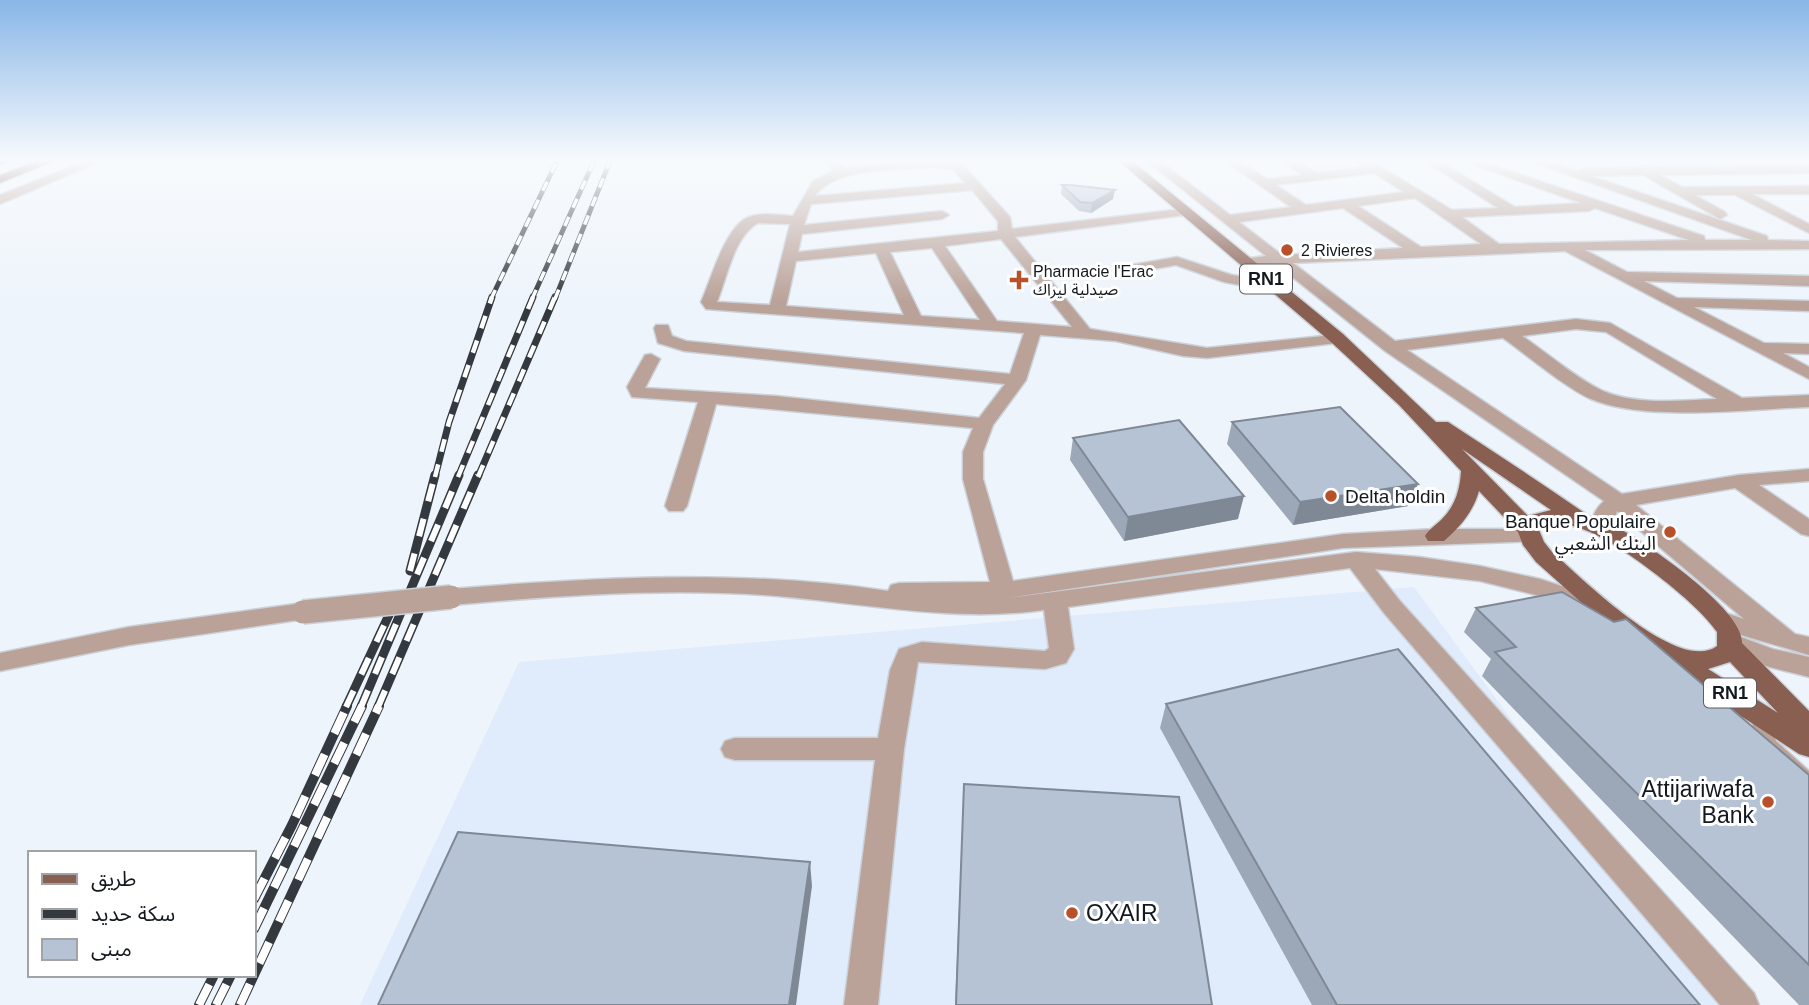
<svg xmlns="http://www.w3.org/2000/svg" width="1809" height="1005" viewBox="0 0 1809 1005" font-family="Helvetica,'Noto Sans Arabic',sans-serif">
<rect width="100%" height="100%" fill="#eef4fb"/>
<path fill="#e0ecfb" d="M1414,587L1721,1005H360L519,662Z"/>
<path fill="#f9dacf" d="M1296,161H1356L1369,168L1318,174Z"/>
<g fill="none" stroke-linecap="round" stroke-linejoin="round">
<defs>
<path id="minor" d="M85,161H101L0,204V195Z
M828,161H840L844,168L919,161L961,163L1010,217L1012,229L1190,208V214L1185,215L1015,237L1090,329L1207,348L1343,334L1345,338L1337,343L1207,358L1183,356L1116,341L1040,335L1026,380L993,425L983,452V479L1013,581L1343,534L1436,529H1529L1537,531L1540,536L1537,541L1343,548L1008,598L1356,552L1419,557L1480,566L1540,579L1607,601L1611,607L1607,613L1599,615L1536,595L1480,581L1375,569L1400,601L1754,993L1759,1005H1720L1384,613L1350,568L1068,607L1074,649L1066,663L1045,669L918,662L904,749L878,1005H844L875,760H735L725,757L721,749L725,741L735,738H878L890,670L899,649L922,642L1045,651L1049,648L1044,610C951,623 858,602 764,595C660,588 555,596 451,605L443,603L439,597L443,591L451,589C596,577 743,569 888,591L891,585L899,583L990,582L963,479V452L973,428L716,404L687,506L683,511H669L665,506L698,402L632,397L627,387L645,355L651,354L660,359L645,388L776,396L979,418L1005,384L684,351L658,343L654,328L656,325H668L672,336L686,341L1010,374L1024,333L706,309L701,302C711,280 725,226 749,217C763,212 779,215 793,216L813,181L833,171ZM934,167L953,169L965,183L815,196C836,166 900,170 934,167ZM972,190L998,221V231L798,252L802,234L942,219L949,215L942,211L804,225L811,204ZM758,223L790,224L770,305L717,302C727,278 734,236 758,223ZM1001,239L1072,327L997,321L945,246ZM932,248L980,320L921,316L890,252ZM876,253L904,315L786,306L796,261Z
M1147,161H1160L1230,215L1291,207L1225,161H1239L1267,179L1302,175L1283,161H1297L1317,173L1364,167L1357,161H1371L1452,210L1498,208L1425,161H1439L1515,207L1581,203L1463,161H1480L1704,236L1705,240H1752L1530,161H1547L1578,171L1584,168L1809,165V173L1660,175L1682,187L1809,186V194H1752L1809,224V233L1735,195H1695L1725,212L1727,215L1720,219L1643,175L1591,176L1767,236L1768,240L1809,241V249L1585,250L1627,272L1809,276V286L1644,281L1677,298L1809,301V311L1694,307L1764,343L1809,344V354L1783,353L1809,367V379L1565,251L1293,263L1395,341L1576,319L1610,323L1742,398L1809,395V407C1749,409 1645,422 1591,399C1566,388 1527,355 1503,338L1407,350L1622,494L1739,475L1809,469V481L1759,485L1809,519V536L1801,534L1735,488L1636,505L1795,634L1809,637V655L1714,627L1711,621L1714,615L1723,612L1744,619L1617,511L1611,533H1595C1588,522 1595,509 1604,501L1385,351L1276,264L1242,265L1240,262L1242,259L1266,256ZM1374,173L1404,192L1306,205L1276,185ZM1415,198L1481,244L1421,247L1358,206ZM1343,208L1403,248L1282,255L1239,222ZM1595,208L1689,240L1499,244L1462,217L1589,211ZM1576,329L1606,332L1717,399C1681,400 1638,406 1603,391C1577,379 1547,353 1522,336Z
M1177,257L1232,275L1276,282L1284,287L1276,292L1224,282L1176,265L1125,274L1118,270L1120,267Z
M303,603L311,606L315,612L311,618L129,645L0,671V653L129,627Z
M1730,633L1773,649L1809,657V677C1788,671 1728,660 1718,642L1721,636Z
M1776,713L1785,716L1789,724L1785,732L1775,738L1776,741L1809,771V801L1799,798L1754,755L1746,734L1750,726Z"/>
<path id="major" d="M1119,161H1132L1343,334L1436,422H1448C1494,452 1541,483 1586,514C1595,521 1610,523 1620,529C1649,545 1744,610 1742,643L1809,711V757L1799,754L1621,638L1536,562L1523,545L1518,532L1479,491C1473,512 1460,527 1444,541H1428L1425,536C1429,529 1436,525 1442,519C1455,506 1460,490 1461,471L1399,405L1331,342ZM1462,449L1551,510L1528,516ZM1548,523C1563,523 1577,526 1590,532C1624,547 1696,601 1717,632V646C1678,675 1581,577 1552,552L1544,542L1539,530ZM1730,662L1778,713L1708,669Z"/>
<path id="highway" d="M0,161H8L0,165Z
M37,161H54L0,183V175Z"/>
</defs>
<use href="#minor" stroke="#cbd1d8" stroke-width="3"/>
<use href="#major" stroke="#cbd1d8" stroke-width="3"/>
<use href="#highway" stroke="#cbd1d8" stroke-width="3"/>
<use href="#minor" fill="#baa299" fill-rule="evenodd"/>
<use href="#major" fill="#885f50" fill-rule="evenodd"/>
<use href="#highway" fill="#754736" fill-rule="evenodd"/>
<defs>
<path id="rail-far3" d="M491,299L557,161
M532,299L594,161
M555,299L610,161"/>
<path id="rail-far2" d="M435,477L449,422L492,297
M458,477L533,297
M478,477L555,297"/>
<path id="rail-far1" d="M410,571L435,475
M346,707L395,602
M361,707L459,475
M378,707L478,475"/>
<path id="rail" d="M254,899L292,825L347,706
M254,929L362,706
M199,1005L214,975
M216,1005L231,975
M240,1005L379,706"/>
</defs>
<use href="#rail-far3" stroke="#33393f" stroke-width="5"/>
<use href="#rail-far2" stroke="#33393f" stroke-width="7"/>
<use href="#rail-far1" stroke="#33393f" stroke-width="9"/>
<use href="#rail" stroke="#33393f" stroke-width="10"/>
<use href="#rail-far3" stroke="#fff" stroke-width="3.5" stroke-dasharray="10" stroke-linecap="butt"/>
<use href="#rail-far2" stroke="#fff" stroke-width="4.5" stroke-dasharray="13" stroke-linecap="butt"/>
<use href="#rail-far1" stroke="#fff" stroke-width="6" stroke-dasharray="18" stroke-linecap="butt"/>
<use href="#rail" stroke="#fff" stroke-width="8" stroke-dasharray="23" stroke-linecap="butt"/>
<defs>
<path id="minor-bridge" d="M303,612L451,597"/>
</defs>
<use href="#minor-bridge" stroke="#cbd1d8" stroke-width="26" stroke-linecap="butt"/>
<use href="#minor-bridge" stroke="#baa299" stroke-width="23"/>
</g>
<path fill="#9ca8b7" d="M1062,185L1113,199L1091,213L1079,211L1061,194Z
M1232,422L1408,506L1293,525L1227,444Z
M1073,438L1238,519L1124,541L1070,460Z
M1476,608L1809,775V1005H1799L1482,676L1491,659L1464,632Z
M1166,704L1700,1005H1312L1160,728Z
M964,784L1212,1005H955Z"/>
<path fill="#7f8895" d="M1115,190L1113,199L1091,213L1092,203Z
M1418,484L1408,506L1293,525L1300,502Z
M1244,496L1238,519L1124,541L1128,517Z
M810,862L812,886L796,1005H789Z"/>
<path fill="#b5c3d5" stroke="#7f8895" stroke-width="2" d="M1062,185H1070L1115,190L1092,203L1080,202Z
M1340,407L1418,484L1300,502L1232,422Z
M1179,420L1244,496L1128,517L1073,438Z
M1562,592L1614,622L1626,619L1809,775V965L1495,652L1516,647L1476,608Z
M1398,649L1700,1005H1337L1166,704Z
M964,784L1179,797L1212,1005H956Z
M458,832L810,862L789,1005H378Z"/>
<linearGradient id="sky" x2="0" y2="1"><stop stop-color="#88b6e6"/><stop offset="0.53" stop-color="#f7fafd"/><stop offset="1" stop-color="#f7fafd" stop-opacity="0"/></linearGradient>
<rect width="1809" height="302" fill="url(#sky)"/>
<g fill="#b85129" stroke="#fff" stroke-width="2.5">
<circle cx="1287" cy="250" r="7"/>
<path d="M1015.5 269.5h7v7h7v7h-7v7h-7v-7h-7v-7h7z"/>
<circle cx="1331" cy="496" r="7"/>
<circle cx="1670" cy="532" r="7"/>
<circle cx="1768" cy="802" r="7"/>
<circle cx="1072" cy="913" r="7"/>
</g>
<g text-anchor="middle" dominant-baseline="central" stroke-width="6" stroke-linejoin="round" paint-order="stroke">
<g font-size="16" fill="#13191f" stroke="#fff" text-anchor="start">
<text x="1301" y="250">2 Rivieres</text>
<text x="1033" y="271">Pharmacie l'Erac<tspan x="1033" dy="18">صيدلية ليراك</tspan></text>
</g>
<g fill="#fff" stroke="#5a5e62" stroke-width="2">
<rect x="1240" y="264.5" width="52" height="29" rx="5"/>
<rect x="1704" y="678.5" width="52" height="29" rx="5"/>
</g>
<g font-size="18" font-weight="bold" fill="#13191f">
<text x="1266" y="279">RN1</text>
<text x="1730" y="693">RN1</text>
</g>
<g font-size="19" fill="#13191f" stroke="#fff" text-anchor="start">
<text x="1345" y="496">Delta holdin</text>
<text x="1656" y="521" text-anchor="end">Banque Populaire<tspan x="1656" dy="22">البنك الشعبي</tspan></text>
</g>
<g font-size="23" fill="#13191f" stroke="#fff" text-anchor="end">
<text x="1754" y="789">Attijariwafa<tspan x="1754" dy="26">Bank</tspan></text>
<text x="1086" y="913" text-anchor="start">OXAIR</text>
</g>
</g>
<rect x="28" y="851" width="228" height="126" fill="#ffffff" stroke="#a1a3a5" stroke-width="2"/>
<rect x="42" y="874" width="35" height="10" fill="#885f50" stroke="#a1a3a5" stroke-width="2"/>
<text x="91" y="886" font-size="21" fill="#13191f">طريق</text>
<rect x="42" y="909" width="35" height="10" fill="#33393f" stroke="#a1a3a5" stroke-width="2"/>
<text x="91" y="921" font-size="21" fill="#13191f">سكة حديد</text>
<rect x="42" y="939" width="35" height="21" fill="#b5c3d5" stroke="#a1a3a5" stroke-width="2"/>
<text x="91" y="956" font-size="21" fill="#13191f">مبنى</text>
</svg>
